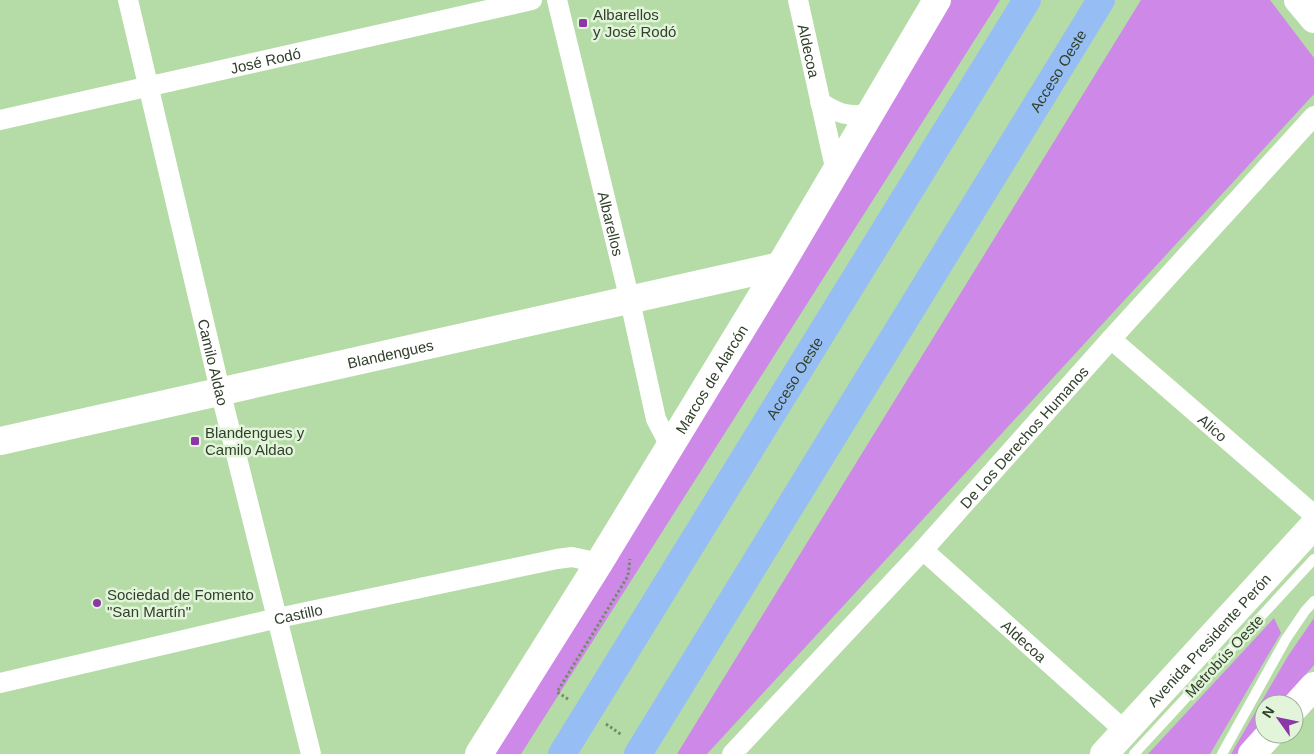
<svg xmlns="http://www.w3.org/2000/svg" width="1314" height="754" viewBox="0 0 1314 754" font-family="Arial,sans-serif">
<rect width="100%" height="100%" fill="#b5dba6"/>
<path fill="#ce88e7" d="M946,0H1000L521,754H493Z
M1141,0H1270L1314,58V94L707,754H677Z
M1274,618L1281,633L1210,754H1148Z
M1314,618V665L1280,704H1264V722L1237,754H1231L1288,656Z"/>
<g fill="none" stroke-linecap="round" stroke-linejoin="round">
<path stroke="#728c67" stroke-width="3" stroke-dasharray="2.5 2.5" stroke-linecap="butt" d="M568,699L557,692L628,576L630,559
M606,724L622,735"/>
<path stroke="#fff" stroke-width="10" d="M1134,754L1314,559
M1222,754L1286,639L1305,611L1314,601"/>
<g stroke="#fff" stroke-width="20">
<path id="s1" d="M128,0L220,390L311,754"/>
<path id="s2" d="M557,0L630,301L656,419L670,446"/>
<path id="s3" d="M798,0L836,172"/>
<path d="M820,102C838,114 848,117 870,114"/>
<path id="s4" d="M0,120L532,0"/>
<path id="s5" d="M1111,339L1314,515"/>
<path id="s6" d="M923,550L1125,731"/>
<path id="s7" d="M0,683L278,618L557,559L572,557L599,563"/>
<path id="s8" d="M732,754L923,550L1111,339L1314,116"/>
</g>
<g stroke="#fff" stroke-width="28">
<path d="M1298,0L1314,19"/>
<path id="s9" d="M0,441C260,381 520,326 780,266"/>
<path d="M1294,708L1314,686"/>
<path id="s10" d="M479,754L599,563L780,266L937,0"/>
<path id="s11" d="M1104,754L1314,525"/>
<path d="M1252,754L1270,734"/>
</g>
<g stroke="#96bef5" stroke-width="28">
<path id="s12" d="M562,754L1027,0"/>
<path id="s13" d="M638,754L1101,0"/>
</g>
</g>
<g fill="#8b37a5" stroke="#e2f5db" stroke-width="2">
<rect x="578" y="18" width="10" height="10" rx="2.5"/>
<rect x="190" y="436" width="10" height="10" rx="2.5"/>
<circle cx="97" cy="603" r="5"/>
</g>
<g text-anchor="middle" dominant-baseline="central" stroke-width="5" stroke-linejoin="round" paint-order="stroke">
<g font-size="15" fill="#31402b" stroke="#e2f5db" text-anchor="start">
<text x="593" y="14">Albarellos<tspan x="593" dy="17">y José Rodó</tspan></text>
<text x="205" y="432">Blandengues y<tspan x="205" dy="17">Camilo Aldao</tspan></text>
<text x="107" y="594">Sociedad de Fomento<tspan x="107" dy="17">"San Martín"</tspan></text>
</g>
<g font-size="15" fill="#31402b" stroke="#e2f5db">
<text stroke="none"><textPath href="#s3" startOffset="52">Aldecoa</textPath></text>
<text stroke="none"><textPath href="#s4" startOffset="272">José Rodó</textPath></text>
<text stroke="none"><textPath href="#s13" startOffset="802">Acceso Oeste</textPath></text>
<text stroke="none"><textPath href="#s2" startOffset="230">Albarellos</textPath></text>
<text stroke="none"><textPath href="#s9" startOffset="400">Blandengues</textPath></text>
<text stroke="none"><textPath href="#s1" startOffset="372">Camilo Aldao</textPath></text>
<text stroke="none"><textPath href="#s12" startOffset="442">Acceso Oeste</textPath></text>
<text stroke="none"><textPath href="#s10" startOffset="441">Marcos de Alarcón</textPath></text>
<text stroke="none"><textPath href="#s5" startOffset="135">Alico</textPath></text>
<text stroke="none"><textPath href="#s8" startOffset="431">De Los Derechos Humanos</textPath></text>
<text stroke="none"><textPath href="#s7" startOffset="306">Castillo</textPath></text>
<text stroke="none"><textPath href="#s11" startOffset="155">Avenida Presidente Perón</textPath></text>
<text stroke="none"><textPath href="#s6" startOffset="136">Aldecoa</textPath></text>
<text transform="translate(1224 656) rotate(-47)">Metrobús Oeste</text>
</g>
</g>
<g transform="translate(1279 719) rotate(303)"><circle r="24" fill="#e2f5db" stroke="#9bad95"/>
<path d="M0-4L9 19L0 12L-9 19Z" fill="#8b37a5"/>
<text y="-8" font-size="14" font-weight="bold" text-anchor="middle" fill="#31402b">N</text>
</g>
</svg>
